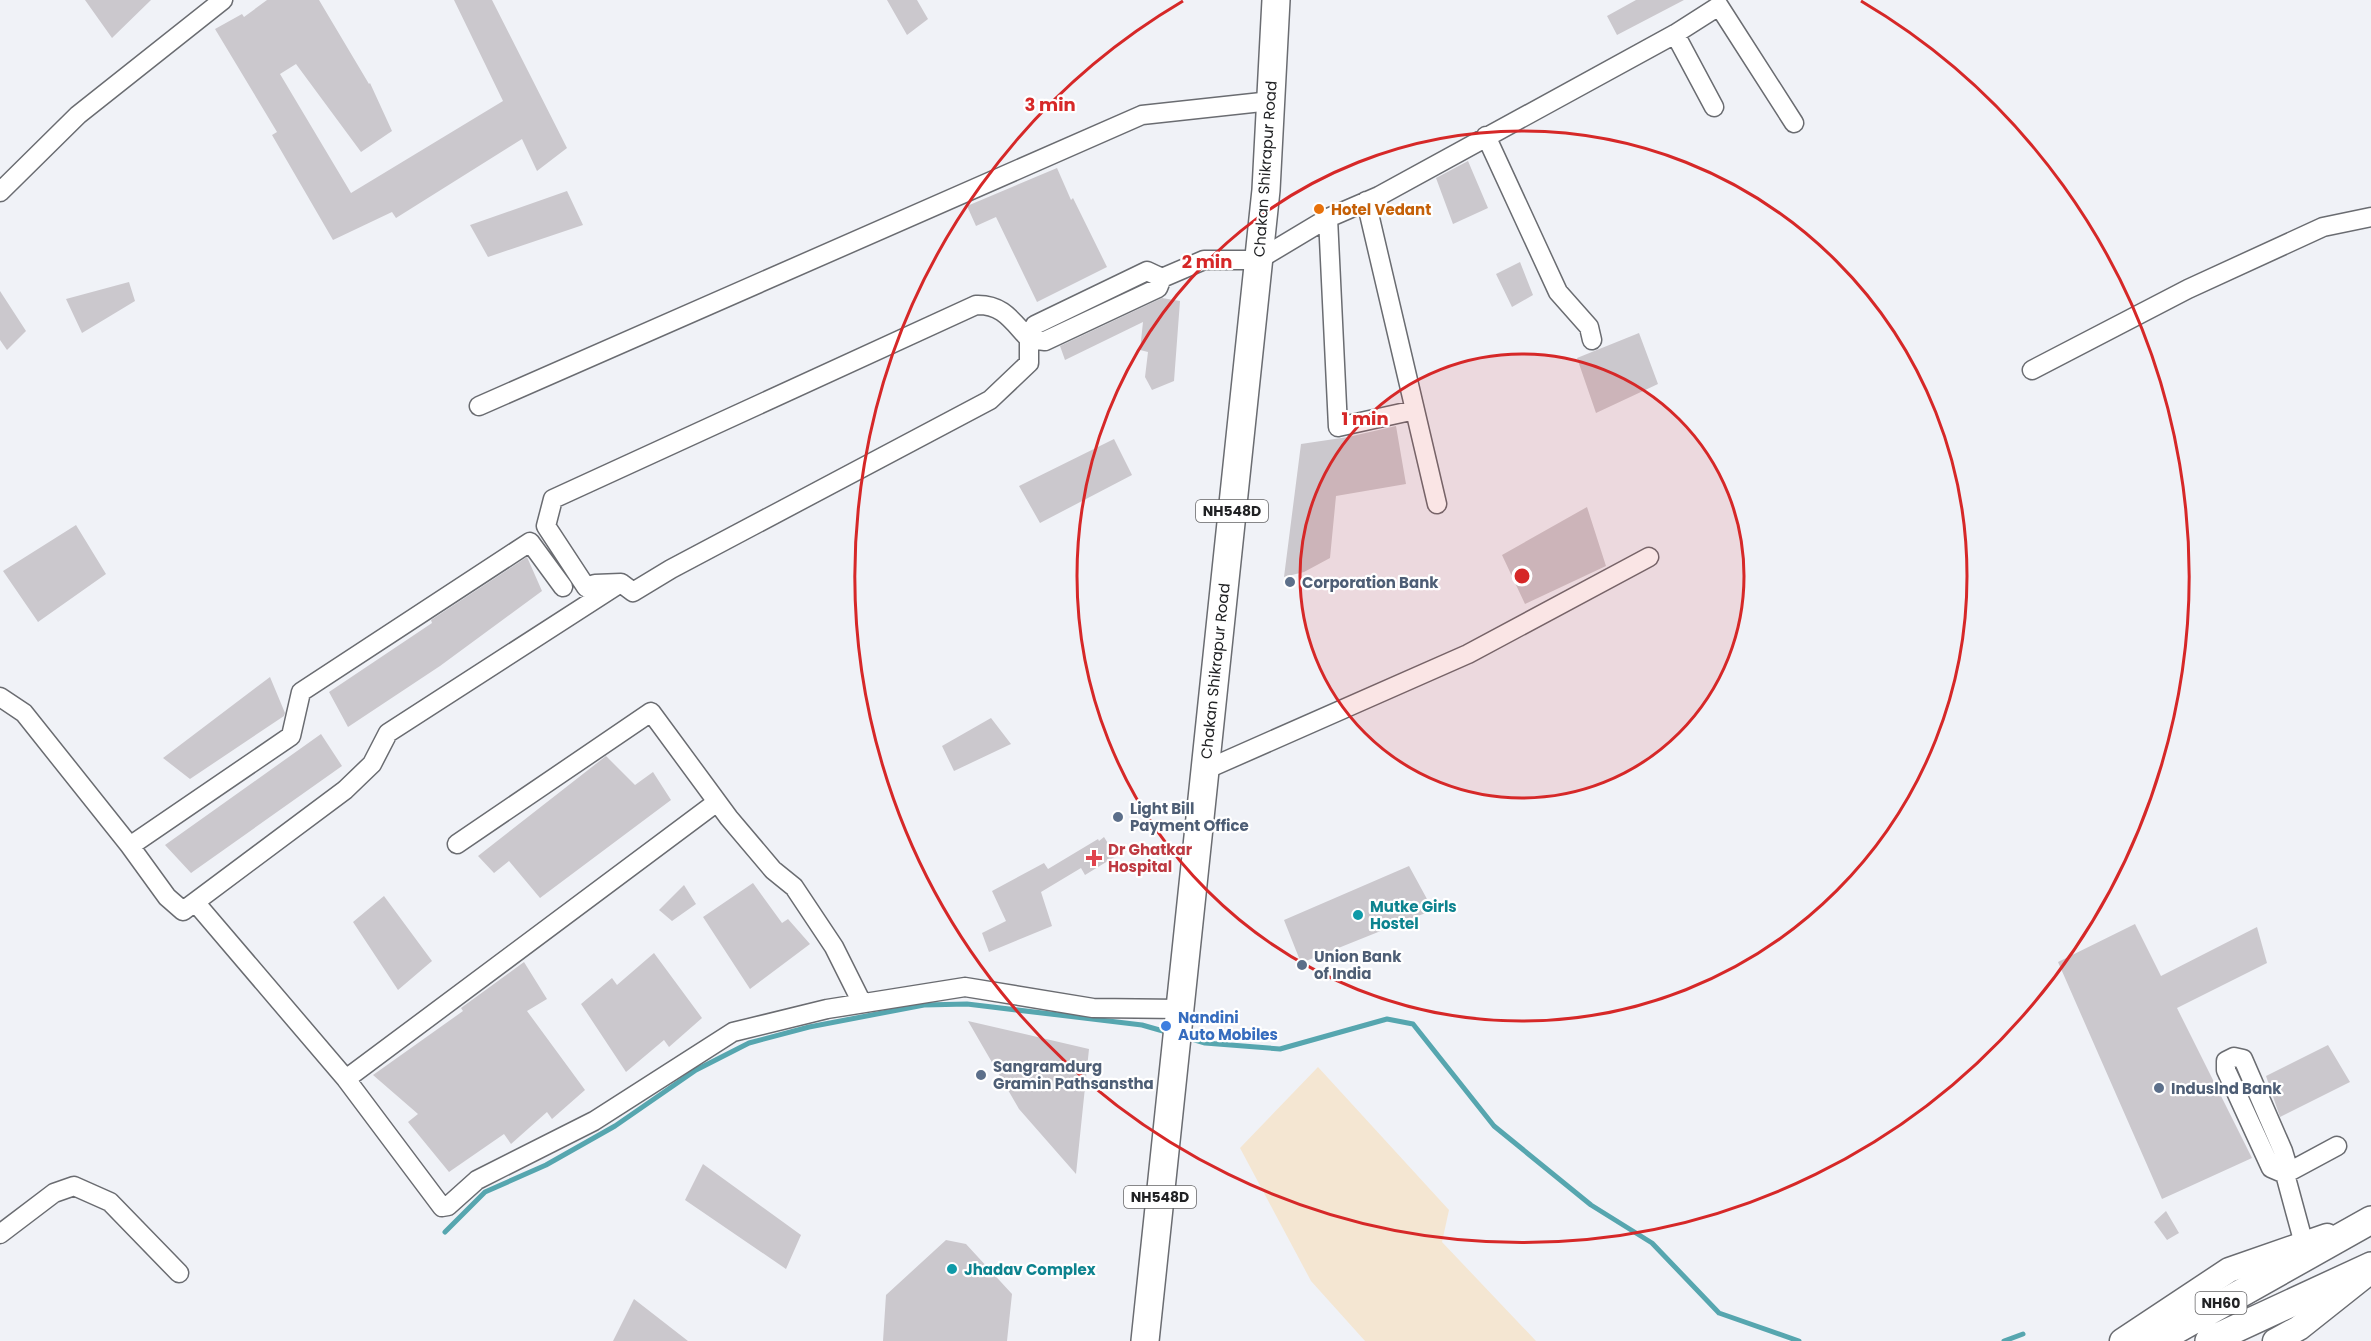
<svg xmlns="http://www.w3.org/2000/svg" width="2371" height="1341" viewBox="0 0 2371 1341" font-family="Poppins,sans-serif">
<rect width="100%" height="100%" fill="#f0f2f7"/>
<path fill="#f4e6d2" d="M1318,1067L1449,1210L1442,1242L1536,1341H1365L1311,1281L1240,1148Z"/>
<g fill="none" stroke-linecap="round" stroke-linejoin="round">
<path stroke="#56a6af" stroke-width="5" d="M1185,1037L1205,1043L1280,1049L1387,1019L1413,1024L1494,1126L1591,1205L1652,1243L1719,1313L1799,1341
M445,1232L485,1192L546,1165L615,1126L696,1070L749,1043L809,1027L924,1005L967,1004L1142,1025L1170,1033
M2004,1341L2023,1334"/>
</g>
<path fill="#cbc8cd" d="M85,0H151L112,38Z
M267,0H319L369,84L370,83L392,131L361,152L296,64L280,74L351,193L503,101L454,0H492L567,148L537,171L522,139L396,218L392,212L333,240L272,135L277,132L215,29L242,14L244,17Z
M887,0H917L928,19L907,35Z
M1636,0H1684L1617,35L1607,16Z
M1468,161L1488,208L1453,224L1436,178Z
M1057,168L1071,200L1073,198L1107,267L1037,302L996,217L976,226L967,206Z
M567,191L583,225L488,257L470,225Z
M1520,262L1533,295L1512,307L1496,274Z
M129,282L135,301L82,333L66,299Z
M0,291L26,331L7,350L0,340Z
M1162,298L1180,301L1174,381L1152,390L1145,377L1148,352L1140,350L1143,322L1065,360L1060,346Z
M1639,333L1658,384L1596,413L1577,358Z
M1396,426L1406,484L1336,496L1330,558L1304,572L1284,577L1301,444L1348,437Z
M1114,439L1132,475L1040,523L1019,486Z
M1587,507L1606,566L1525,604L1502,555Z
M76,525L106,574L38,622L3,571Z
M527,557L542,591L440,666L348,727L329,692L432,623L431,620Z
M270,677L285,713L284,716L190,779L163,758Z
M991,718L1011,744L954,771L942,746Z
M321,734L342,766L191,873L165,845Z
M606,756L635,785L653,772L671,800L540,898L509,861L494,873L478,856Z
M1104,837L1116,856L1085,875L1081,868L1041,892L1052,926L989,952L982,933L1006,921L992,891L1044,863L1048,869L1098,839L1099,841Z
M1409,866L1433,910L1301,963L1284,920Z
M753,883L782,923L788,919L810,944L750,989L703,917Z
M684,885L696,904L672,921L659,910Z
M384,896L432,961L398,990L353,922Z
M2135,924L2161,976L2257,927L2267,963L2177,1008L2252,1158L2162,1199L2058,962Z
M654,953L702,1018L669,1047L664,1040L626,1072L581,1004L612,978L617,985Z
M524,962L547,999L527,1011L585,1090L552,1119L547,1112L511,1144L504,1134L449,1172L408,1122L418,1114L373,1075L463,1011L461,1008Z
M968,1021L1089,1049L1076,1174L1019,1109Z
M2328,1045L2350,1082L2280,1117L2266,1076Z
M703,1164L801,1235L786,1269L685,1200Z
M2166,1211L2179,1233L2167,1240L2154,1222Z
M946,1240L966,1244L1012,1294L1007,1341H883L886,1295Z
M634,1299L688,1341H613Z"/>
<g fill="none" stroke-linecap="round" stroke-linejoin="round">
<defs>
<path id="minor" d="M1675,34L1714,107
M1486,136L1558,292L1589,327L1592,340
M0,192L78,115L223,0
M1366,201L1437,504
M1328,218L1338,427L1415,410
M1162,278L1147,271L1035,325L1029,339V363L990,400L671,569L633,592L621,583L595,584L586,587L546,526L553,499L976,305C1003,304 1012,321 1029,339L1045,341L1158,288L1162,278L1204,260H1258L1328,218L1379,196L1675,34L1719,6L1794,123
M2032,370L2188,289L2323,227L2371,217
M479,406L1142,115L1271,101
M0,697L24,713L130,846L291,736L301,692L530,542L563,587
M1205,770L1468,654L1649,557
M457,844L651,712L729,818L773,870L794,887L834,947L862,1003
M130,846L167,897L183,911L345,790L372,764L388,733L619,584
M195,902L346,1079L442,1207L448,1206L477,1180L594,1121L733,1032L827,1009L965,987L1093,1008L1180,1009
M346,1079L717,802
M0,1234L54,1193L74,1186L110,1202L179,1273
M2304,1244L2285,1174L2286,1161L2283,1151L2243,1059L2234,1057L2226,1061V1070L2271,1168L2285,1174L2337,1146"/>
<path id="major" d="M2122,1341L2229,1270L2327,1236
M2275,1341L2299,1328L2367,1274"/>
<path id="highway" d="M1145,1341L1266,190L1276,0
M2156,1341L2371,1220
M2209,1341L2371,1266"/>
</defs>
<use href="#minor" stroke="#6a6c71" stroke-width="21"/>
<use href="#major" stroke="#6a6c71" stroke-width="27"/>
<use href="#highway" stroke="#6a6c71" stroke-width="30"/>
<use href="#minor" stroke="#fff" stroke-width="18"/>
<use href="#major" stroke="#fff" stroke-width="24"/>
<use href="#highway" stroke="#fff" stroke-width="27"/>
</g>
<circle cx="1522" cy="576" r="222" fill="#d62828" fill-opacity=".12"/>
<g fill="none" stroke="#d62828" stroke-width="3">
<circle cx="1522" cy="576" r="222"/>
<circle cx="1522" cy="576" r="445"/>
<path d="M1861 1A667 667 0 1 1 1183 1"/>
</g>
<circle fill="#e8710a" stroke="#fff" stroke-width="2" cx="1319" cy="209" r="6"/>
<g fill="#5c6f8a" stroke="#fff" stroke-width="2">
<circle cx="1290" cy="582" r="6"/>
<circle cx="1118" cy="817" r="6"/>
<circle cx="1302" cy="965" r="6"/>
<circle cx="981" cy="1075" r="6"/>
<circle cx="2159" cy="1088" r="6"/>
</g>
<path fill="#e0444e" stroke="#fff" stroke-width="2" d="M1091 849h6v6h6v6h-6v6h-6v-6h-6v-6h6z"/>
<g fill="#0f9aa8" stroke="#fff" stroke-width="2">
<circle cx="1358" cy="915" r="6"/>
<circle cx="952" cy="1269" r="6"/>
</g>
<circle fill="#3f7fe0" stroke="#fff" stroke-width="2" cx="1166" cy="1026" r="6"/>
<g text-anchor="middle" dominant-baseline="central" stroke-width="4.5" stroke-linejoin="round" paint-order="stroke">
<g fill="#fff" stroke="#646466" stroke-width="1.5">
<rect x="1196" y="500" width="72" height="22" rx="4.5"/>
<rect x="1124" y="1186" width="72" height="22" rx="4.5"/>
<rect x="2195.5" y="1292" width="51" height="22" rx="4.5"/>
</g>
<g font-size="14" font-weight="bold" fill="#212224">
<text x="1232" y="511">NH548D</text>
<text x="1160" y="1197">NH548D</text>
<text x="2221" y="1303">NH60</text>
</g>
<g font-size="15" fill="#212224" stroke="#fff">
<text transform="translate(1265 169) rotate(-86)">Chakan Shikrapur Road</text>
<text transform="translate(1215 671) rotate(-84)">Chakan Shikrapur Road</text>
</g>
<g font-size="15" font-weight="bold" fill="#c56008" stroke="#fff" text-anchor="start">
<text x="1331" y="209">Hotel Vedant</text>
</g>
<g font-size="15" font-weight="bold" fill="#4e5e75" stroke="#fff" text-anchor="start">
<text x="1302" y="582">Corporation Bank</text>
<text x="1130" y="808">Light Bill<tspan x="1130" dy="17">Payment Office</tspan></text>
<text x="1314" y="956">Union Bank<tspan x="1314" dy="17">of India</tspan></text>
<text x="993" y="1066">Sangramdurg<tspan x="993" dy="17">Gramin Pathsanstha</tspan></text>
<text x="2171" y="1088">Induslnd Bank</text>
</g>
<g font-size="15" font-weight="bold" fill="#be3a42" stroke="#fff" text-anchor="start">
<text x="1108" y="849">Dr Ghatkar<tspan x="1108" dy="17">Hospital</tspan></text>
</g>
<g font-size="15" font-weight="bold" fill="#0d838f" stroke="#fff" text-anchor="start">
<text x="1370" y="906">Mutke Girls<tspan x="1370" dy="17">Hostel</tspan></text>
<text x="964" y="1269">Jhadav Complex</text>
</g>
<g font-size="15" font-weight="bold" fill="#366cbe" stroke="#fff" text-anchor="start">
<text x="1178" y="1017">Nandini<tspan x="1178" dy="17">Auto Mobiles</tspan></text>
</g>
</g>
<circle cx="1522" cy="576" r="9" fill="#d62828" stroke="#fff" stroke-width="3"/>
<g font-size="18" text-anchor="middle" font-weight="bold" fill="#d62828" stroke="#fff" stroke-width="4.5" stroke-linejoin="round" paint-order="stroke">
<text x="1050" y="111">3 min</text>
<text x="1207" y="268">2 min</text>
<text x="1365" y="425">1 min</text>
</g>
</svg>
